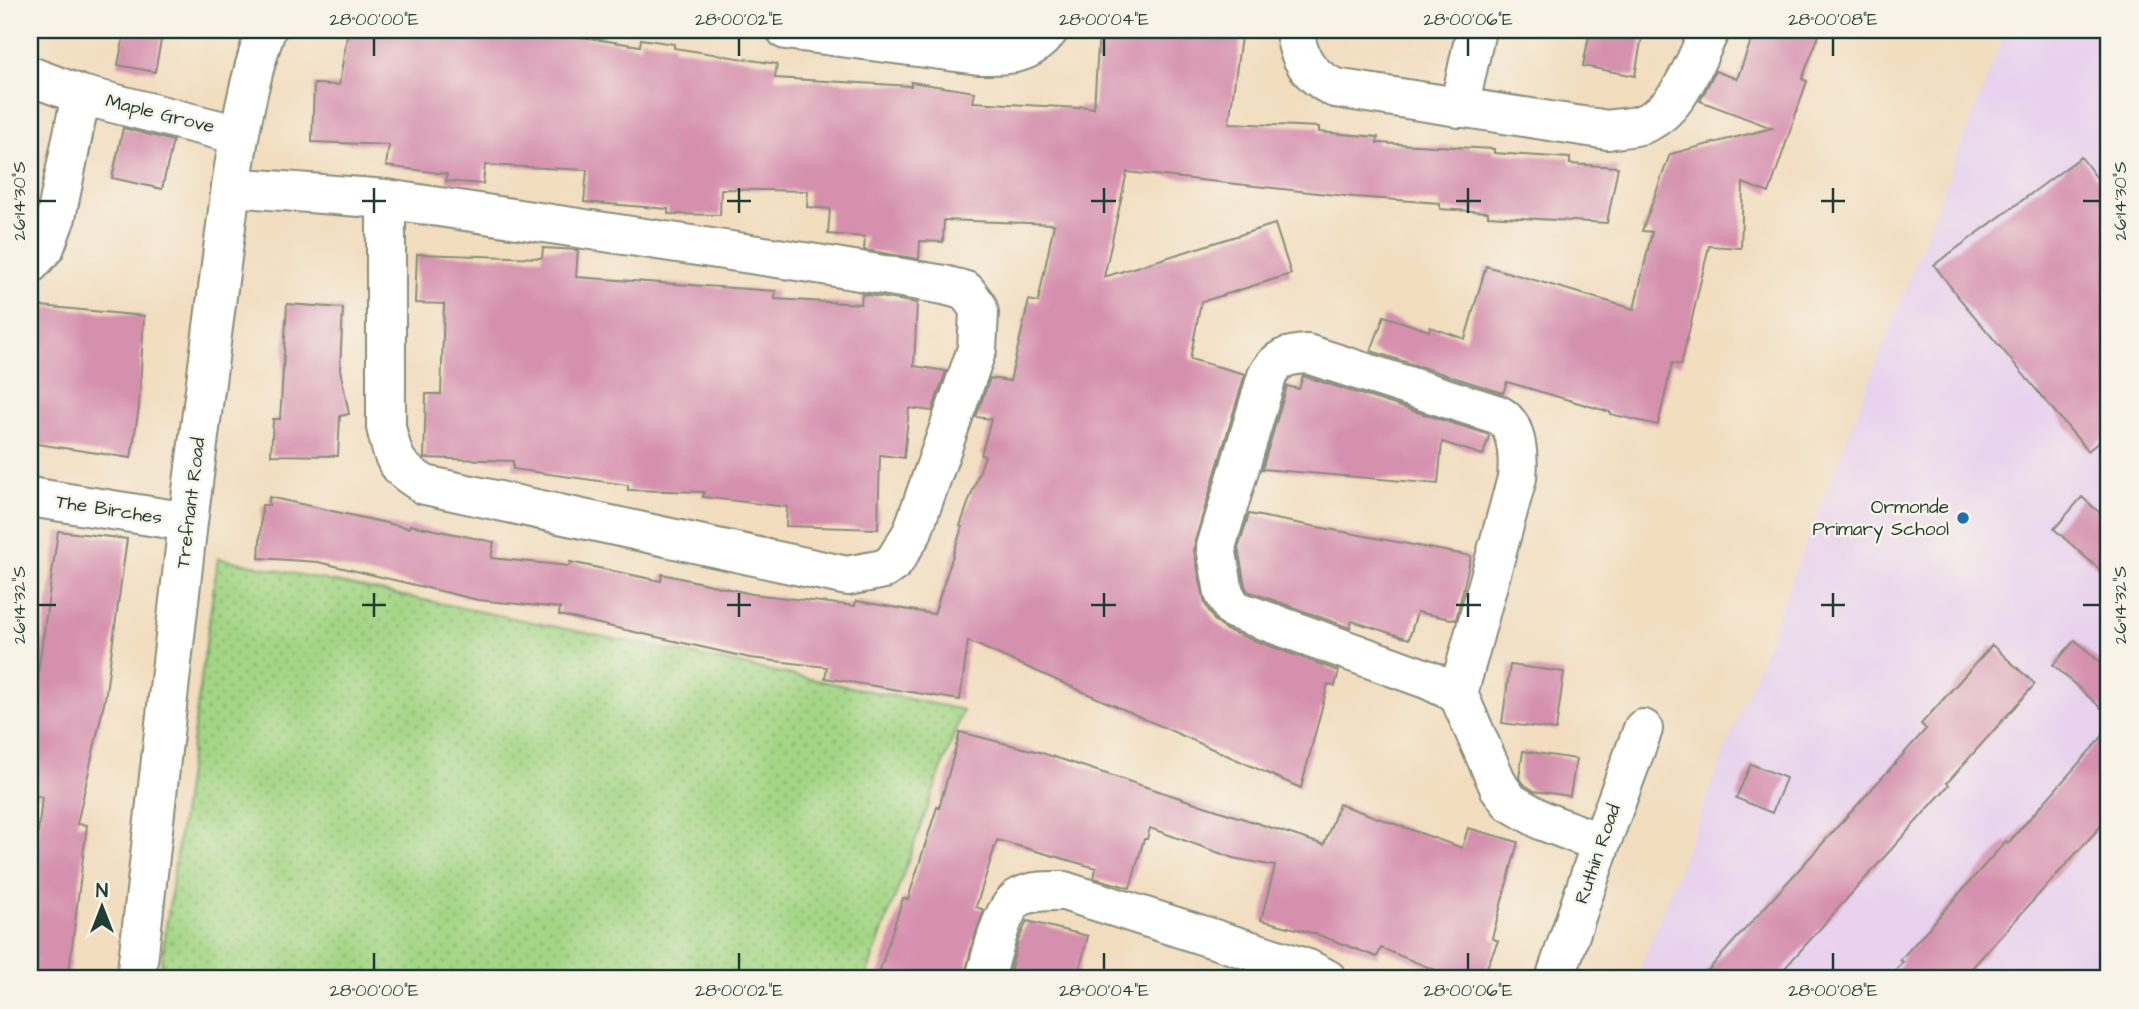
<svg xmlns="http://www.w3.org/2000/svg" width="2139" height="1009" viewBox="0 0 2139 1009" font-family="'Architects Daughter',sans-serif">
<defs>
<pattern id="grass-dots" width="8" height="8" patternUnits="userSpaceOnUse" patternTransform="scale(1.75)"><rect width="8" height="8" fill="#a3d584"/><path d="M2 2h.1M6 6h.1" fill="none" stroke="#84ae6d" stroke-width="1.8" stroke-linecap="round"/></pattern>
</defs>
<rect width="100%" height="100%" fill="#f7f3e8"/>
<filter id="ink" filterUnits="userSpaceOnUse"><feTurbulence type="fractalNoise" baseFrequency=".0143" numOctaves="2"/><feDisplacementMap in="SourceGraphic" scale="14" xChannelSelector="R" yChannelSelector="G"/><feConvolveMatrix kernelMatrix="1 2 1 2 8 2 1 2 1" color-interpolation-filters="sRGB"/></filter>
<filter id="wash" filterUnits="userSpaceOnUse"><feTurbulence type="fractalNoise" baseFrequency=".00686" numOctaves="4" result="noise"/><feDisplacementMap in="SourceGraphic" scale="28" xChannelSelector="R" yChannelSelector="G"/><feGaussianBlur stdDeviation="1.57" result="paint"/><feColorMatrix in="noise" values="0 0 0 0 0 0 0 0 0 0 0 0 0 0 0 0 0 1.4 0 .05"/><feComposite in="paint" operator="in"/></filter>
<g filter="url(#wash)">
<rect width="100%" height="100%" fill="#f2ddbf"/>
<path fill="#e8d2ee" d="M2006,30H2086L2109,56V979H1636Z"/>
<path fill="url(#grass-dots)" stroke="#61895c" stroke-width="2" d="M218,558L963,710L865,979H159Z"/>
<g id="blocks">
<path fill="#d590ae" d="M125,30H163L155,72L118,65Z
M348,30H536L640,46L641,39L674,44V48L777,64L775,78L911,86V82L975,92L973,102L1079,108L1080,106L1094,108L1099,30H1242L1229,123L1319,127V132L1378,137L1377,143L1494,149V153L1570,158V164L1618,167L1607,223L1488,216V212L1440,209V203L1354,197L1127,172L1104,277L1275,224L1291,274L1201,302L1190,359L1245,374L1195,541L1194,551L1205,604L1214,620L1226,630L1339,671L1335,686L1328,684L1301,788L968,641L960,700L825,678L827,667L750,658L559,615L560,608L478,600L318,562L259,558L262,505H269V497L409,528L410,525L494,542L491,558L569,566L570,562L661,581L662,574L752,594L855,606L856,601L934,614L962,527L960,526L985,456L981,455L991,419L976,417L990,378L1010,381L1029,300L1038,302L1054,224L944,220L943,242L920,241L919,259L864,250L865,237L828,234L830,209L807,207L808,191L721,189L720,215L668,214V209L584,202L587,170L485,165L483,184L446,181L447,174L386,166L389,145L312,142L314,84L339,85Z
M1590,30H1643L1635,76L1583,66Z
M1755,30H1821L1802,79L1807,81L1769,193L1743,183L1741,248L1709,246L1681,365L1672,363L1658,425L1610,414V412L1507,382L1503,393L1371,351L1384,316L1429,331L1430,327L1465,339L1486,266L1634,309L1652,232L1642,231L1670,154L1772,128L1700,101L1715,71L1737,79Z
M123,128L173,141L162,189L112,178Z
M2081,157L2109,194V433L2088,451L1959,298L1934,265Z
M543,248L578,250L576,277L776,291L775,299L861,304L862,294L917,303L914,366L946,371L932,411L909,408L904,458L880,455L878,529L786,526L787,507L703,497L704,492L628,490V485L513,469V461L424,458L426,394H441L444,304L415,303L417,254L542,258Z
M287,304L343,308L340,369L349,414L340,416L338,456L271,455L273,419H280Z
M30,305L144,316L139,407L131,458L30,443Z
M1303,376L1487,434L1489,436L1483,455L1442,442L1438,484L1262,469L1287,386L1299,389Z
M2082,497L2109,521V578L2054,529Z
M1249,514L1471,556L1456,620L1417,612L1409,639L1352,621L1350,628L1248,591L1245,586L1238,548Z
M58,531L127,539L105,699L77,824L87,825L68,979H30V908L42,797L30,794V700L34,701Z
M2075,640L2109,670V715L2053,665Z
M1992,645L2035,684L1947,783L1949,785L1775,979H1700L1926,729L1921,724Z
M1510,665L1564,672L1556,730L1502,723Z
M2109,729V817L1962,979H1887L1903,962L1900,960L2006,841L2008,843Z
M960,732L1039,752L1324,845L1339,804L1462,848L1468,828L1518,842L1492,938L1498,941L1482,979H1457L1381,948L1377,957L1316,934L1261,920L1275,866L1233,858L1150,828L1147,839H1144L1130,888L1094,878L1096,868L997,840L976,907L984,910L973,941L964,979H877L903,898L908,899L937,807L939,808Z
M1523,751L1576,759L1570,796L1534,791L1525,785L1519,778Z
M1751,764L1786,778L1772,813L1736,798Z
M1027,921L1088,936L1077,979H1008L1018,941Z"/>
</g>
</g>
<g filter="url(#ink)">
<use href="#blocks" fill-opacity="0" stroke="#888d7a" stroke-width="2"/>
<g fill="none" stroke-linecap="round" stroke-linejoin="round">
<defs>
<path id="minor" d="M786,30L979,55C1011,55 1028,56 1049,30
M1295,30C1297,58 1309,76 1335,88L1608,130C1618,128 1630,128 1640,125C1679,113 1694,62 1710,30
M30,76L81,95L239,135
M1459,108L1476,30
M231,187L386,199L817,264L944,285L966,291L977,306L979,313L977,349L912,533L894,562L884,569L847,576L425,485C395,467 394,461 386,427V199
M30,264L45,247L56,217L81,95
M30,497L188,522
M1458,694L1429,680L1233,609L1224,593L1216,547L1267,376C1277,358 1287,355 1307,354L1496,414C1518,422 1519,458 1517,478L1458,694L1499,787L1510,802L1543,821L1601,843
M136,979L188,522L231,187C239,134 248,81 266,30
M985,979C991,959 1001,907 1020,897C1033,890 1050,891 1064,891L1308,969L1327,979
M1555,979L1601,843L1643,729"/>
</defs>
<use href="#minor" stroke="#888d7a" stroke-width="42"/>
<use href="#minor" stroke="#fff" stroke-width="38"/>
</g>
</g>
<path fill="none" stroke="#1f3d34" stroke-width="2.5" d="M374,38V56M739,38V56M1104,38V56M1468,38V56M1833,38V56M374,188V213M739,188V213M1104,188V213M1468,188V213M1833,188V213M38,201H56M362,201H386M727,201H751M1091,201H1116M1456,201H1481M1821,201H1845M2083,201H2100M374,593V617M739,593V617M1104,593V617M1468,593V617M1833,593V617M38,605H56M362,605H386M727,605H751M1091,605H1116M1456,605H1481M1821,605H1845M2083,605H2100M374,953V970M739,953V970M1104,953V970M1468,953V970M1833,953V970"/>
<circle fill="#1f6fb2" stroke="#f7f3e8" stroke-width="2.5" cx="1963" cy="518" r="7"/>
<g text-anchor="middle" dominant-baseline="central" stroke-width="5" stroke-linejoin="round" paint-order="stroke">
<g font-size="19" fill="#1f3d34" stroke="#f7f3e8">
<text transform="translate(160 114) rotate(14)">Maple Grove</text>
<text transform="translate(191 503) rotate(-83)">Trefnant Road</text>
<text transform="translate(109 510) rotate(9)">The Birches</text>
<text transform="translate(1598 854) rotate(-71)">Ruthin Road</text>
</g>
<g font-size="19" fill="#1f3d34" stroke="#f7f3e8" text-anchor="end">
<text x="1949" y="507">Ormonde<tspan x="1949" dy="22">Primary School</tspan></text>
</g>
</g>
<rect width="2139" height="1009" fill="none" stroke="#f7f3e8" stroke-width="77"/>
<g transform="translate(102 907)" stroke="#f7f3e8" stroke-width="5" paint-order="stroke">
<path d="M0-5L12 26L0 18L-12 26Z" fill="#1f3d34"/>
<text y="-10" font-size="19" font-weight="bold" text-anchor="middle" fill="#1f3d34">N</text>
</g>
<rect x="38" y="38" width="2062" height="932" fill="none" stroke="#1f3d34" stroke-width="2.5"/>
<g font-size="18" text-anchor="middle" fill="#1f3d34">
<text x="374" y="25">28°00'00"E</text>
<text x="739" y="25">28°00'02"E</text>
<text x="1104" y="25">28°00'04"E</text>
<text x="1468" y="25">28°00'06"E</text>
<text x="1833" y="25">28°00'08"E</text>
<text transform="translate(19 201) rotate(-90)" y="6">26°14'30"S</text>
<text transform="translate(2120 201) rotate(-90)" y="6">26°14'30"S</text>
<text transform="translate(19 605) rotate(-90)" y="6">26°14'32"S</text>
<text transform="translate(2120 605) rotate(-90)" y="6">26°14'32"S</text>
<text x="374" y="996">28°00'00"E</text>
<text x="739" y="996">28°00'02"E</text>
<text x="1104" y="996">28°00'04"E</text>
<text x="1468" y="996">28°00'06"E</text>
<text x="1833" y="996">28°00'08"E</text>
</g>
</svg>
